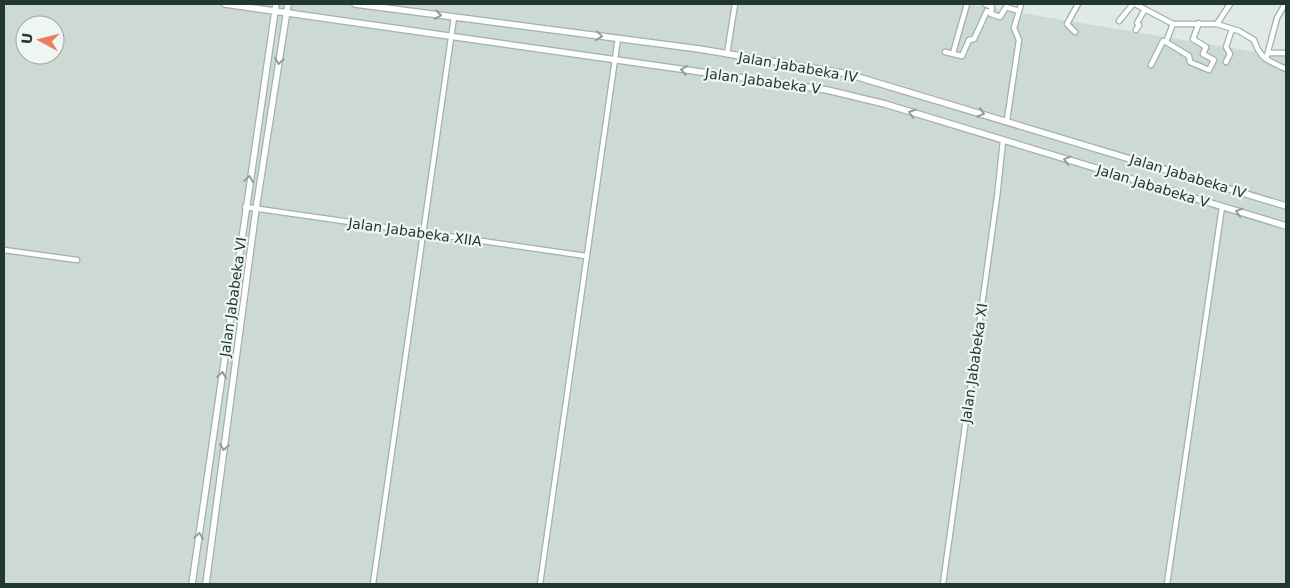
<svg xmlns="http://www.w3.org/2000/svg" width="1290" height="588" viewBox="0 0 1290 588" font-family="'DejaVu Sans',sans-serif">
<rect width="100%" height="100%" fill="#dfe9e5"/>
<path fill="#cdd9d3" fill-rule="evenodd" d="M4,4H966L1286,57V584H4ZM25,25H55V55H25Z"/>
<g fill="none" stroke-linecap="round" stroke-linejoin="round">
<defs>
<path id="minor" d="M985,4L992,7L991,14L1000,17L1006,7L1019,11
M1135,4L1173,24H1217L1239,31L1254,40C1260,59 1269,61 1286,69
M1119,21L1133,4
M1217,24L1230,4
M1136,30L1139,25L1137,23L1145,9
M1075,32L1067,24L1078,4
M1166,42L1189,56L1190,62L1209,70L1214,60L1203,54L1206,47L1193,39L1199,23
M945,52L962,56L969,40L974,39L987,11L991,13
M953,53L967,4
M1268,53H1286
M727,54L735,4
M1266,59L1277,18L1285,4
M1226,62L1230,54L1226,47L1232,29
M1151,65L1163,41L1166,42L1173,24
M1007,120L1019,40L1014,28L1021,4
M245,207L586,256
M4,250L77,260
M373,584L454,17
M540,584L618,38
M943,584L997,197L1003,141
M1167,584L1222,207"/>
<path id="tertiary" d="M225,4L827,90L885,104L1286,226
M355,4L699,49L848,74L1286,206
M192,584L276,4
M206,584L256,209L288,4"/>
</defs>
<use href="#minor" stroke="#a2b0ac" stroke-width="7"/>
<use href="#tertiary" stroke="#a2b0ac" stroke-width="8"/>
<use href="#minor" stroke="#fff" stroke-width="4.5"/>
<use href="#tertiary" stroke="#fff" stroke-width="5.5"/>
</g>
<defs><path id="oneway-chevron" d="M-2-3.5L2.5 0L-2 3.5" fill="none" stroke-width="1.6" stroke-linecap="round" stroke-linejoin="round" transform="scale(1.25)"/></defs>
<g stroke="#909c98">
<use href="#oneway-chevron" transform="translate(438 15) rotate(8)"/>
<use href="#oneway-chevron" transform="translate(599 36) rotate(7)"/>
<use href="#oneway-chevron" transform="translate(279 61) rotate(99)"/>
<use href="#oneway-chevron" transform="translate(684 70) rotate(-172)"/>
<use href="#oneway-chevron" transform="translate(912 113) rotate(-162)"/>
<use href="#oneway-chevron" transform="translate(981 113) rotate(16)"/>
<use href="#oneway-chevron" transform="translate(1067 160) rotate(-163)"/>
<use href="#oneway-chevron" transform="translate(249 179) rotate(-82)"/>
<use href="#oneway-chevron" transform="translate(1239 212) rotate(-164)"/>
<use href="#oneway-chevron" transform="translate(222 375) rotate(-82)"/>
<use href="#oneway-chevron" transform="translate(224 447) rotate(98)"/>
<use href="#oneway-chevron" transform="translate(199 536) rotate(-82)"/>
</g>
<g text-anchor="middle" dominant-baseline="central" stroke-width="4.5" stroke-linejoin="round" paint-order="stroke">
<g font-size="14" fill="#213832" stroke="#eff6f2">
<text transform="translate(798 67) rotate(10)">Jalan Jababeka IV</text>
<text transform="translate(763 81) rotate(8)">Jalan Jababeka V</text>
<text transform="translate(1188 176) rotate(17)">Jalan Jababeka IV</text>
<text transform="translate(1153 186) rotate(17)">Jalan Jababeka V</text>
<text transform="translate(415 232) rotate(8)">Jalan Jababeka XIIA</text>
<text transform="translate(233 297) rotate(-82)">Jalan Jababeka VI</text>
<text transform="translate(974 363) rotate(-82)">Jalan Jababeka XI</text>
</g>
</g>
<rect width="1290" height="588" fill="none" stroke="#213832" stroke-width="10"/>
<g transform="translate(40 40) rotate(277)"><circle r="24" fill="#eff6f2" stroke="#9daaa5"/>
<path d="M0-4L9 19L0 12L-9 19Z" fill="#e97f5d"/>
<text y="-8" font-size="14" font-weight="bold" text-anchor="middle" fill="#213832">U</text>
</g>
</svg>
